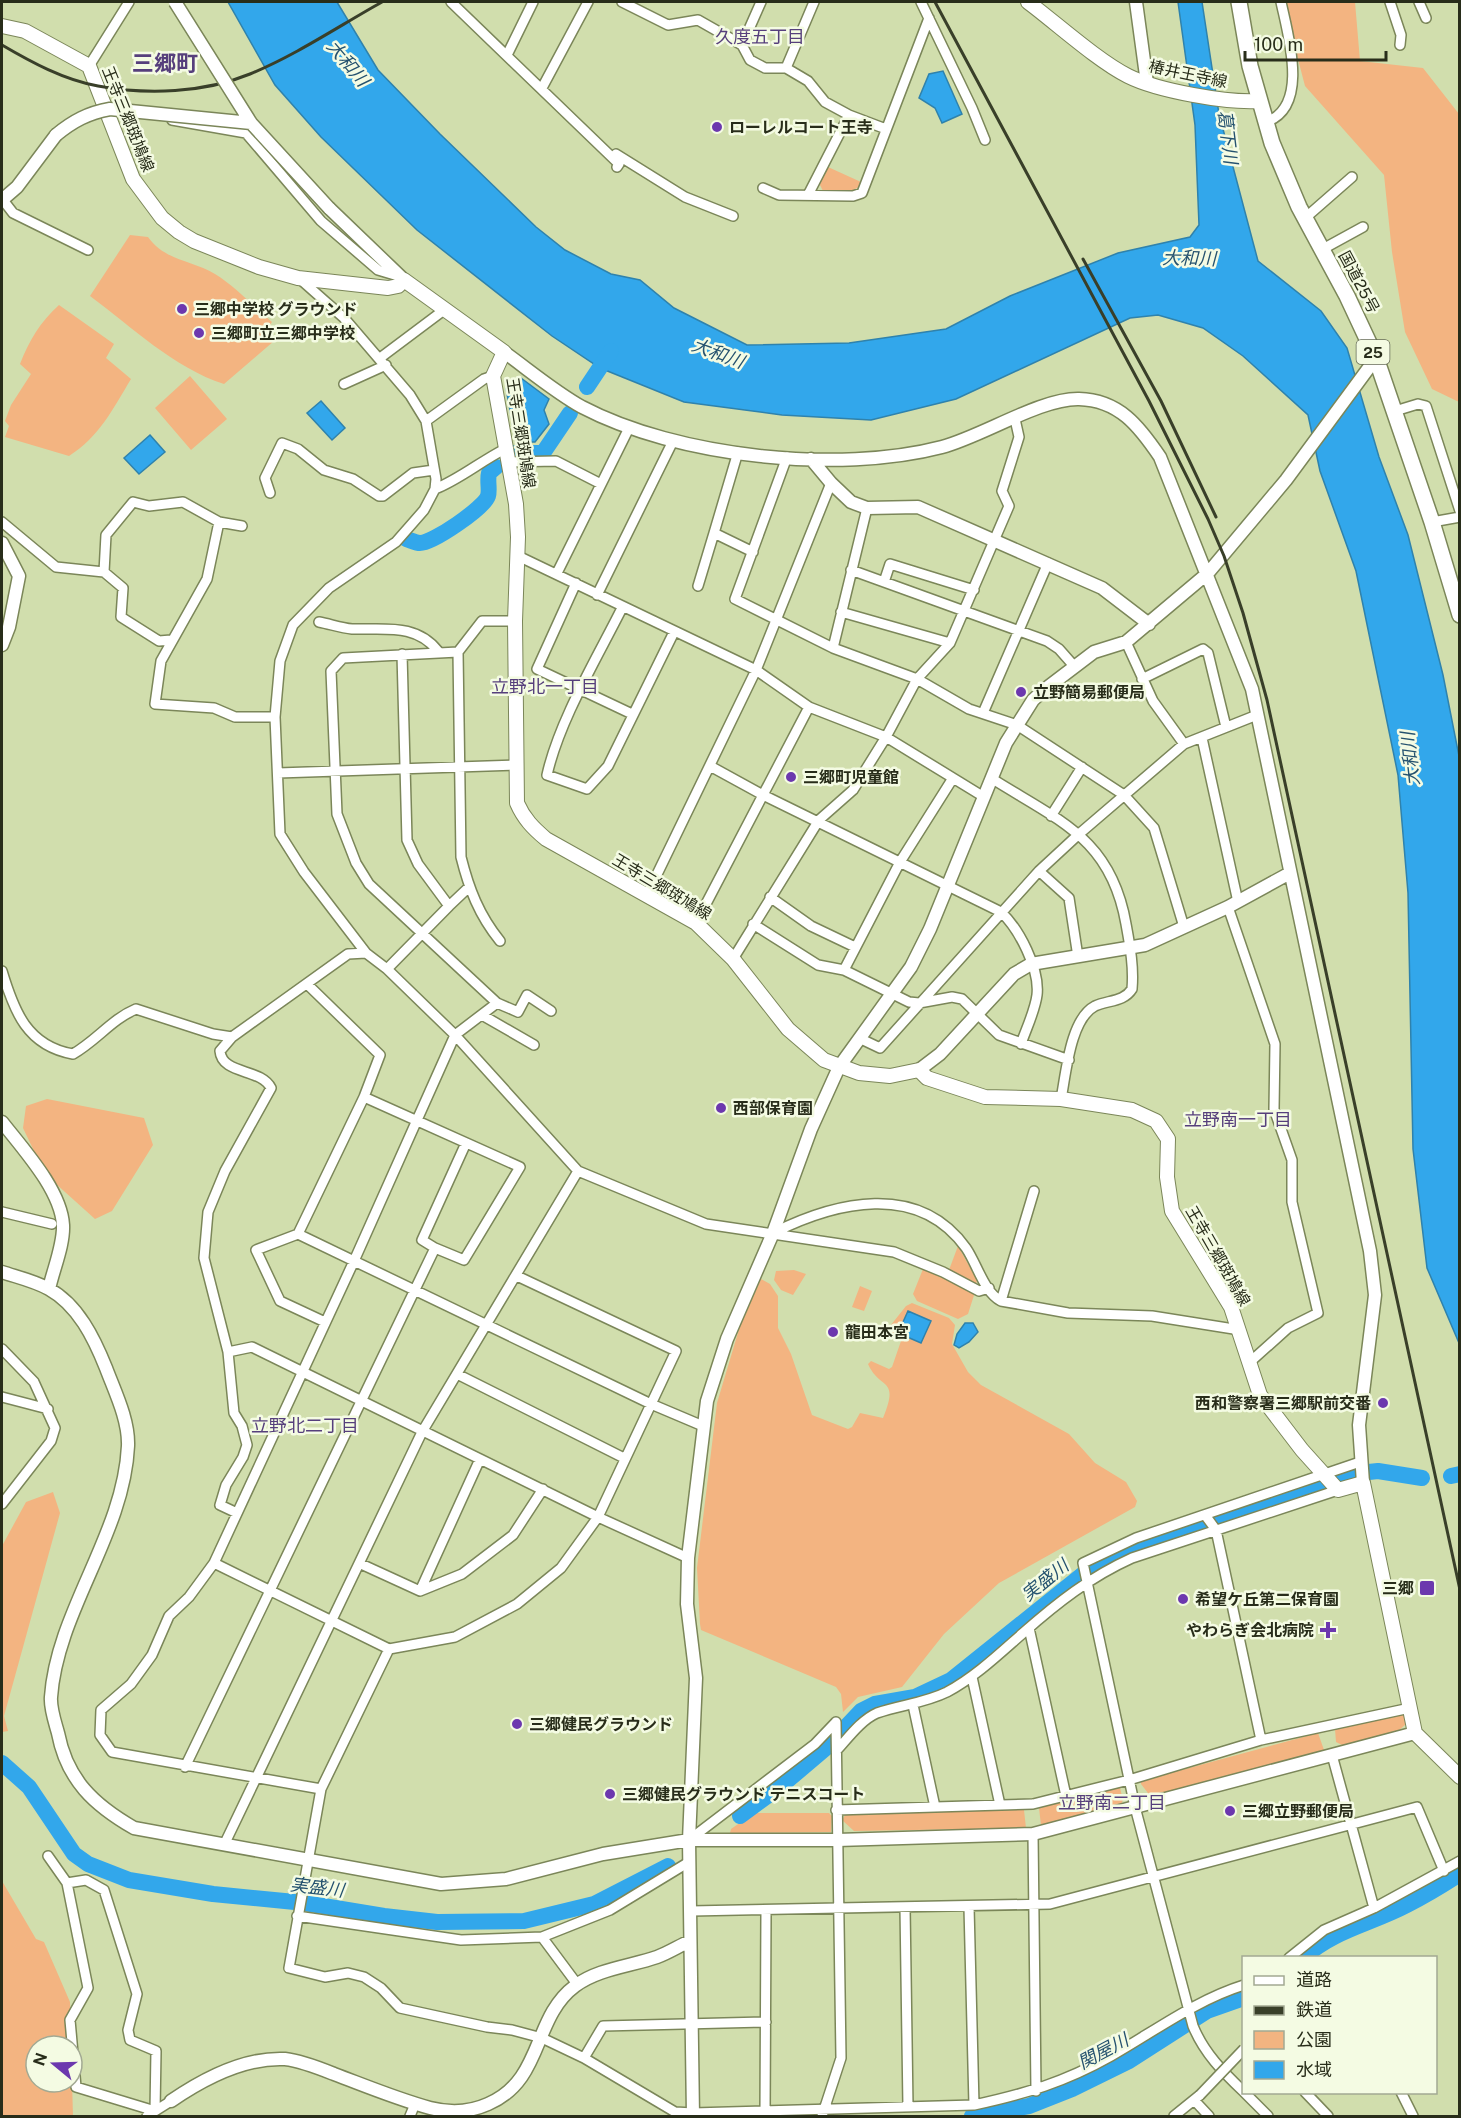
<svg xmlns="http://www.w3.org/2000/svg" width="1461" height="2118" viewBox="0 0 1461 2118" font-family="'Public Sans','Noto Sans JP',sans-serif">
<rect width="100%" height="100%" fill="#d1dead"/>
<path fill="#f3b481" d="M1283,2H1355L1360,61L1423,68L1459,114V402L1432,389L1405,332L1392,252L1384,175L1305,86Z
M828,167L861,182L859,187L853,190L823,191L819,183Z
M130,235L148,237C165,261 192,260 215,274C236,287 254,307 272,322L265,332L274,341L224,384C174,368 132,327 90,296Z
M59,305L114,344L106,358L131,379C113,409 99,437 69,456L5,437L9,426L5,421L11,405L31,374L20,364C29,341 40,322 59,305Z
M190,376L227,419L191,450L155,408Z
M47,1099L144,1118L153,1145L112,1211L95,1219L45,1174L23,1128L26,1106Z
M958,1246L977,1280L976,1286L949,1270Z
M923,1269L975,1292L968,1314L958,1319L917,1301L913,1294Z
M794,1270L806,1274L793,1295L781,1290L774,1280L776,1271Z
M761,1279L770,1284L778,1296V1328L791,1354L812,1415L848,1429L852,1427L860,1413L883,1418C900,1376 880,1391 868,1364L871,1361L889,1369L892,1367L901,1341L887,1335V1330L906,1306L912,1303L949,1318L955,1325L952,1344L968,1372L981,1385L1069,1434L1095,1463L1126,1482L1137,1501L1135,1507L999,1583L944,1634L902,1687L858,1697L843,1712L841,1694L836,1687L701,1630L700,1624L697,1568L717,1403L740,1326Z
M860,1286L872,1291L864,1311L852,1307Z
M53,1492L60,1513L4,1716L8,1731L2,1732V1546L26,1502Z
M1405,1710L1406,1724L1397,1732L1344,1746L1336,1742L1335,1729Z
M1318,1733L1324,1750L1321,1752L1151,1797L1141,1784V1781Z
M1116,1787L1120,1788L1123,1800L1121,1805L1041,1825L1039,1808Z
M1024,1810L1026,1828L854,1831L842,1820L847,1812Z
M754,1813H829L832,1816L831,1832L730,1833L731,1829Z
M2,1881L36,1939L44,1942L70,2002L71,2046H36V2082H72L73,2116H2Z"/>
<path fill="#32a7eb" stroke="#2f82ac" stroke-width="1.5" d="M228,2H337L378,70L440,134L536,227L565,250L611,274L640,280L674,308L747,345L849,343L946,329L1010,296L1118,253L1190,237L1199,225L1195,125L1178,2H1202L1219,114L1258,261L1321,311L1347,348L1379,457L1408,535L1443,675L1459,756V1343L1427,1268L1413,1149L1408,893L1398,775L1356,571L1320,471L1308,415L1243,356L1203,328L1158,315L1130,318L956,399L871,420L782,415L684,402L600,368L552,336L417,230L321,137L275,85Z
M943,71L962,114L942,123L935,108L919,98L929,74Z
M521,378L549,399L544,410L549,424L535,442H518L515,438L506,388Z
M321,401L345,428L332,440L307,413Z
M150,435L165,452L139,474L124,458Z
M908,1311L931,1321L921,1343L898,1333Z
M965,1323H973L978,1332L969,1342L959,1348L954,1345L957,1334Z"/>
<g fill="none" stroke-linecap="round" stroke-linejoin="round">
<path stroke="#32a7eb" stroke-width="16" d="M587,387L611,351
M514,453H543L570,413
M406,539C410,540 416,543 420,543C433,543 484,508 488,496C490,490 487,480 489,473L496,467
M1451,1476L1460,1474
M2,1763L29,1787L74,1854L88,1864L129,1880L213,1894L305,1903L384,1916L437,1922L524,1921L594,1904L668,1866
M740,1816L781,1786L826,1748L861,1711L875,1704L915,1697L951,1680L1092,1567L1159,1540L1350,1474L1378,1471L1422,1478
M1303,1958C1334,1930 1371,1924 1407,1905C1425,1896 1443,1885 1460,1874
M972,2116L1029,2106L1072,2089L1129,2061L1207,2011L1244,1998"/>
<defs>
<path id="minor" d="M451,2L619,164L617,167
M622,2L668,25L698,20L742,45L750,60L765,68H786L808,81L825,102L849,115L886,129
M921,2L972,108L985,140
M1390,2L1401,35L1400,45
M1419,2L1426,18
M742,45L761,2
M507,55L533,2
M89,66L129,2
M786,68L814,2
M542,88L588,2
M172,120L246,133L321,221L378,270L398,276
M1266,122C1310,107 1288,35 1281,2
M616,154L685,197L733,216
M763,188L779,195L853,196L862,193L929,18
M808,195L849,115
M3,200L13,213L88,250
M1304,219L1352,177
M1321,250L1363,227
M300,279L344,318L410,395L426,421L436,479L435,489L424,510L396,542L329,588L293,625L280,661L275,717L280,834L304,872L366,953L387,969L455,1035L578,1171L706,1224L894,1252L943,1272L979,1291L989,1288
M380,358L444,310
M344,384L386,365
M1395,411L1418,404L1426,406L1460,511
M426,421L484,379L493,376
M738,452L714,533L753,552
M787,457L735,599L833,648L917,679L969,709L1017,725L1124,795L1154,828L1184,927
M507,462L556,461L601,484
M435,489C460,479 481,461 505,449
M270,493L265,478L282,443L298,449L324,470L353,479L379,496H383L413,473L434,470
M2,522L56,567L104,572L123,588L121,617L159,641L171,640
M219,522L207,579L161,661L155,704L214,708L235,717H275
M1432,522L1460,517
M518,556L756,670L809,707L886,737L984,797
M851,570L1047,641L1059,649L1074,666
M104,572L106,535L133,502L149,506L183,502L219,522L242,526
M557,573L629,428
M884,582L890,564L974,590
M576,583L537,669L632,714
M698,586L714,533
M597,595L673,441
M622,608C597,658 559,721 547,775L587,789L608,766L674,632
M841,612L950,643
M319,622C330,624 341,628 352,629C385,630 416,623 438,651
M1126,642L1153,701L1184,744
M833,648L867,508
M458,652L461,857C469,889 479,915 500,941
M1142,679L1203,649L1208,653L1226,727
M983,713L1048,563
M1202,738L1238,902
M710,766L763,795L1001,912C1019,929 1040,969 1037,995C1035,1011 1026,1029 1021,1044
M278,773L515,765
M991,778C1059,821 1111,838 1126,924C1130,946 1134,967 1132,989C1124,1002 1108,1000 1095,1006C1070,1019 1066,1074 1061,1099
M1051,816L1082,767
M1039,871L1069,898L1078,957
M647,895L756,670L831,483
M770,897L811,926L855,947
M449,906L468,888
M1228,907L1275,1044L1274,1109L1292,1160V1202L1318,1313L1288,1328L1250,1362
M696,923L809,707
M753,924L818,965L844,970L909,1002L919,1003L952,997L962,999L999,1035L1069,1060
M733,959L819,820L853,790L886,737L917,679L950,643L1009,506L1002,491L1019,437L1015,419
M387,969L449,906L418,864L407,840L402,654
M844,970L900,862L953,778
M2,971C14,1011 27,1046 73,1054C96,1041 112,1019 136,1009L213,1034L232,1037
M307,984L380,1055L364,1097L298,1234L256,1250L280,1301L325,1322
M497,1003L518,1012L527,995L551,1011
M482,1015L534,1045
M859,1038L880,1048L1039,871L1079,834L1184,744L1257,715
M2,1212L52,1224
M773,1233C835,1202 918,1181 966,1248C977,1264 984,1292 1001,1301L1068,1313L1152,1316L1240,1330
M298,1234L651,1404L703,1426
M435,1248L422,1240L466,1143
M1001,1301L1034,1191
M2,1349L34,1382L55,1428L51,1441L2,1504
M228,1352L252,1347L598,1517L688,1558
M457,1374L624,1458
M2,1397L48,1409
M237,1513L220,1505L226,1485L243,1457L247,1445L242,1426L234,1413L228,1352L204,1258L208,1212L225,1171L271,1088C261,1068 222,1075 220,1051L232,1037L348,954L366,953
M1205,1515L1216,1530L1261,1740
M214,1563L389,1649L321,1789L289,1968L325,1977L348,1973L364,1977L381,1988L400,2008L487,2027L512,2030L542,2038L584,2058L675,2112L693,2113L974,2105C1025,2094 1065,2082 1111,2056C1155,2031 1196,2000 1244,1985
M361,1564L420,1591L462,1574L513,1535L543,1489
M420,1591L480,1459
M1029,1628L1066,1796
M389,1649L455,1637L517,1604L561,1568L598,1517L676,1351L517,1276
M972,1677L1000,1805
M913,1705L935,1807
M837,1750C848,1738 861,1720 877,1713C900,1705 925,1703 947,1692C975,1677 999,1654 1023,1633C1057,1603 1090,1577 1132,1558L1338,1490
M1332,1755L1374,1908
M185,1767L435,1248L464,1260L520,1167L364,1097
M321,1789L112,1752L100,1735L101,1710L131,1684L152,1655L169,1616L189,1597L214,1563L354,1261L455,1035L497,1003L369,884L356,863L337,814L331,671L343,658L458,652L482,621H515
M836,1810L1033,1804L1129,1780L1261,1740L1410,1708
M1033,1834L1036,2091
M689,1840L815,1744L836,1722
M224,1845L422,1432L578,1171
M48,1856L67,1883L88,1988L70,2020L76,2087L155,2111
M67,1883L86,1880L104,1890L137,1994L128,2030L130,2040L156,2051L155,2111
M905,1907L908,2107
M969,1907L974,2105
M691,1911L1050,1904L1417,1807L1444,1871
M297,1916L461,1940L542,1937L610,1910L689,1862
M542,1937L577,1984
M1289,1958L1324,1930L1374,1908L1460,1861
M584,2058L603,2026L766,2022
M1244,2092C1223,2072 1204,2053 1193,2026L1135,1807L1083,1563L1136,1538L1360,1462
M1244,2092L1268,2116
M1305,2092L1328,2116
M1401,2092L1413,2116
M1194,2100L1209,2116
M147,2116L171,2101
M410,2116L415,2104
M765,2116L766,1911
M822,2116L841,2058L836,1722
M1174,2116L1200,2095"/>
<path id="tertiary" d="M1136,2L1147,83
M2,200L17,187L56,135
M329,208L404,280
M504,352C529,370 555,392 582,407C677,457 839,474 942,447C983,436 1041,398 1079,399C1119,400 1139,426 1160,457L1252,689L1370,1251L1375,1295L1359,1425L1363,1483
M811,459L831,483L851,502L867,508L918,507L1102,588L1149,624
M2,543L19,576L9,627L2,645
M919,1070L940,1054L1014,974L1031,964L1145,945L1228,907L1290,873
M2,1122C23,1149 61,1190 63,1225C64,1245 53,1270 49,1289
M2,1272C17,1277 35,1281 49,1289C78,1305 94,1338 106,1368C115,1392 129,1420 128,1446C124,1534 57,1611 51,1697C50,1708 55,1722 58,1733C67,1780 94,1805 134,1828L441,1884L506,1879L603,1854L689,1840H837L1033,1834L1415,1733
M171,2101C203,2079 244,2057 285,2059C302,2061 319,2068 334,2074C366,2086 397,2099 430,2108C450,2113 468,2113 488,2104C544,2080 532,2018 575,1986C597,1969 631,1966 657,1957C668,1953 679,1946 690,1941
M693,2116L689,1840L696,1678L687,1604L688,1558L707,1401L727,1339L773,1233L811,1129L839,1067L911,967L930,929L1006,743L1033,700L1044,690L1094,652L1126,642L1208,573L1286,480L1376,358"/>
<path id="secondary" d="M1028,2C1056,23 1098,61 1128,76C1158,91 1227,103 1259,101
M2,26L25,31L89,66L133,179L162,218L179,232L194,241L259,267L298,278L388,288L398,286L404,280L504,352L493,376L516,504L518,537L515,621L517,803C524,819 533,828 546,839L696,923L733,959L788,1029L824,1060L859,1073L890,1076L919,1070L927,1078L985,1097L1061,1099L1132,1110L1156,1121L1168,1139L1167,1177L1172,1211L1231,1307L1260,1395L1302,1450L1338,1490L1363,1483L1415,1733L1460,1777"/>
<path id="trunk" d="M1239,2L1250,66L1272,143L1299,207L1347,296L1376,358L1432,522L1460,615"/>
</defs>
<use href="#minor" stroke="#7b8659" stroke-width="12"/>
<use href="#tertiary" stroke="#7b8659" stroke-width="15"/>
<use href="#secondary" stroke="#7b8659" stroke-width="16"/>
<use href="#trunk" stroke="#7b8659" stroke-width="18"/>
<use href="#minor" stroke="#fff" stroke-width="9"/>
<use href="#tertiary" stroke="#fff" stroke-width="12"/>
<use href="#secondary" stroke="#fff" stroke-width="14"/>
<use href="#trunk" stroke="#fff" stroke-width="15"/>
<path stroke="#393f29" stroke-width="3" d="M935,2L1149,401L1208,519L1224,556L1243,613L1267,700L1460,1590
M2,45C31,62 64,80 98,86C147,95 204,93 250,74C296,55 339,26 382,2
M1083,259L1161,401L1216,517"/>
<defs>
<path id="minor-bridge" d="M1200,2095L1244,2049"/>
<path id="tertiary-bridge" d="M175,2L251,123L329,208
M56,135C73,121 88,113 110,109L251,123"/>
</defs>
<use href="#minor-bridge" stroke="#7b8659" stroke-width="12" stroke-linecap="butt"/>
<use href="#tertiary-bridge" stroke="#7b8659" stroke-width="15" stroke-linecap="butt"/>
<use href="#minor-bridge" stroke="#fff" stroke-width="9"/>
<use href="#tertiary-bridge" stroke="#fff" stroke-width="12"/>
</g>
<g fill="#6c38ae" stroke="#f4fbe3" stroke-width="2">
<circle cx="717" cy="127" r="6"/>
<circle cx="182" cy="309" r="6"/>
<circle cx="199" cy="333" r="6"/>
<circle cx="1021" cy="692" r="6"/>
<circle cx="791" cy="777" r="6"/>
<circle cx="721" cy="1108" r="6"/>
<circle cx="833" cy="1332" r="6"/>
<circle cx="1383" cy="1403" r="6"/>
<rect x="1419" y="1580" width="16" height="16" rx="3"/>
<circle cx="1183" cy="1599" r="6"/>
<path d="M1325 1621h6v6h6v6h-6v6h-6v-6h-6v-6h6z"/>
<circle cx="517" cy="1724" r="6"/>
<circle cx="610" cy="1794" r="6"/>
<circle cx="1230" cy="1811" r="6"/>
</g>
<g text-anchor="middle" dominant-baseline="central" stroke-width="5" stroke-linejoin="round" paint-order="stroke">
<rect fill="#f4fbe3" stroke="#656b56" stroke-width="1.5" x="1356.5" y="340" width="33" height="24" rx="4.5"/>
<g font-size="15" font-weight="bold" fill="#282d1a">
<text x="1373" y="352">25</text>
</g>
<g font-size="16" fill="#282d1a" stroke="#f4fbe3">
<text transform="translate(1188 74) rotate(12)">椿井王寺線</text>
<text transform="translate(128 119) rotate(68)">王寺三郷斑鳩線</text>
<text transform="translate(1359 282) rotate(62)">国道25号</text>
<text transform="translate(521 433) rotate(81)">王寺三郷斑鳩線</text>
<text transform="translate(662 887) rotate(31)">王寺三郷斑鳩線</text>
<text transform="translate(1218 1256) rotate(60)">王寺三郷斑鳩線</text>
</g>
<g font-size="16" font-weight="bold" fill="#282d1a" stroke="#f4fbe3" text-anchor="start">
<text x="729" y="127">ローレルコート王寺</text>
<text x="194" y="309">三郷中学校 グラウンド</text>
<text x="211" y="333">三郷町立三郷中学校</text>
<text x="1033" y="692">立野簡易郵便局</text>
<text x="803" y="777">三郷町児童館</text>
<text x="733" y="1108">西部保育園</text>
<text x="845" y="1332">龍田本宮</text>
<text x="1371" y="1403" text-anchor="end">西和警察署三郷駅前交番</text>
<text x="1414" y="1588" text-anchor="end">三郷</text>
<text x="1195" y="1599">希望ケ丘第二保育園</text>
<text x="1314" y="1630" text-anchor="end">やわらぎ会北病院</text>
<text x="529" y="1724">三郷健民グラウンド</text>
<text x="622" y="1794">三郷健民グラウンド テニスコート</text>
<text x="1242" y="1811">三郷立野郵便局</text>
</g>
<g font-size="18" fill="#563f7c" stroke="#f4fbe3">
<text x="760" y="36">久度五丁目</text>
<text x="545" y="686">立野北一丁目</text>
<text x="1238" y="1119">立野南一丁目</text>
<text x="305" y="1425">立野北二丁目</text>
<text x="1112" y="1802">立野南二丁目</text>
</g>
<g font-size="18" font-style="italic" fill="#25526f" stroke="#f4fbe3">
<text transform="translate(348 63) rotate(50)">大和川</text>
<text transform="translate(1228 137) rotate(83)">葛下川</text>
<text transform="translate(1189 258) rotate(1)">大和川</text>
<text transform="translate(718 353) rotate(20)">大和川</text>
<text transform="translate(1410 759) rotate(-96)">大和川</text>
<text transform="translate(1045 1580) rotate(-39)">実盛川</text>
<text transform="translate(317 1887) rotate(7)">実盛川</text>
<text transform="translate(1103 2051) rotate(-28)">関屋川</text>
</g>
<g font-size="22" font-weight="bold" fill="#563f7c" stroke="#f4fbe3">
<text x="165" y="63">三郷町</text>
</g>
</g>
<rect width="1461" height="2118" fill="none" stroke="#282d1a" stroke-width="6"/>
<rect x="1242" y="1956" width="195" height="138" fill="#f4fbe3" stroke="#a2a993" stroke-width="1.5"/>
<rect x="1254" y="1976" width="30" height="9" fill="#ffffff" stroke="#a2a993" stroke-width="1.5"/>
<text x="1296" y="1986" font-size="18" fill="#282d1a">道路</text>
<rect x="1254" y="2006" width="30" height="9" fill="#393f29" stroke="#a2a993" stroke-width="1.5"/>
<text x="1296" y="2016" font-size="18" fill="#282d1a">鉄道</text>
<rect x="1254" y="2031" width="30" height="18" fill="#f3b481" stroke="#a2a993" stroke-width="1.5"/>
<text x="1296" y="2046" font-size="18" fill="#282d1a">公園</text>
<rect x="1254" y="2061" width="30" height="18" fill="#32a7eb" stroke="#a2a993" stroke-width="1.5"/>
<text x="1296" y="2076" font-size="18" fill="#282d1a">水域</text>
<g transform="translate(54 2064) rotate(289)"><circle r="28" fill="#f4fbe3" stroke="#a2a993" stroke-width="1.5"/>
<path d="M0-4.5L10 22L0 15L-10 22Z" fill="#6c38ae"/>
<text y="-9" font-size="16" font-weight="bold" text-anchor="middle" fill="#282d1a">N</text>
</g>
<path d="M1245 51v9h141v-9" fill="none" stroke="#282d1a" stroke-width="3"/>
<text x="1254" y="51" font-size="18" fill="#282d1a" stroke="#f4fbe3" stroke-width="4.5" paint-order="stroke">100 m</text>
</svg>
